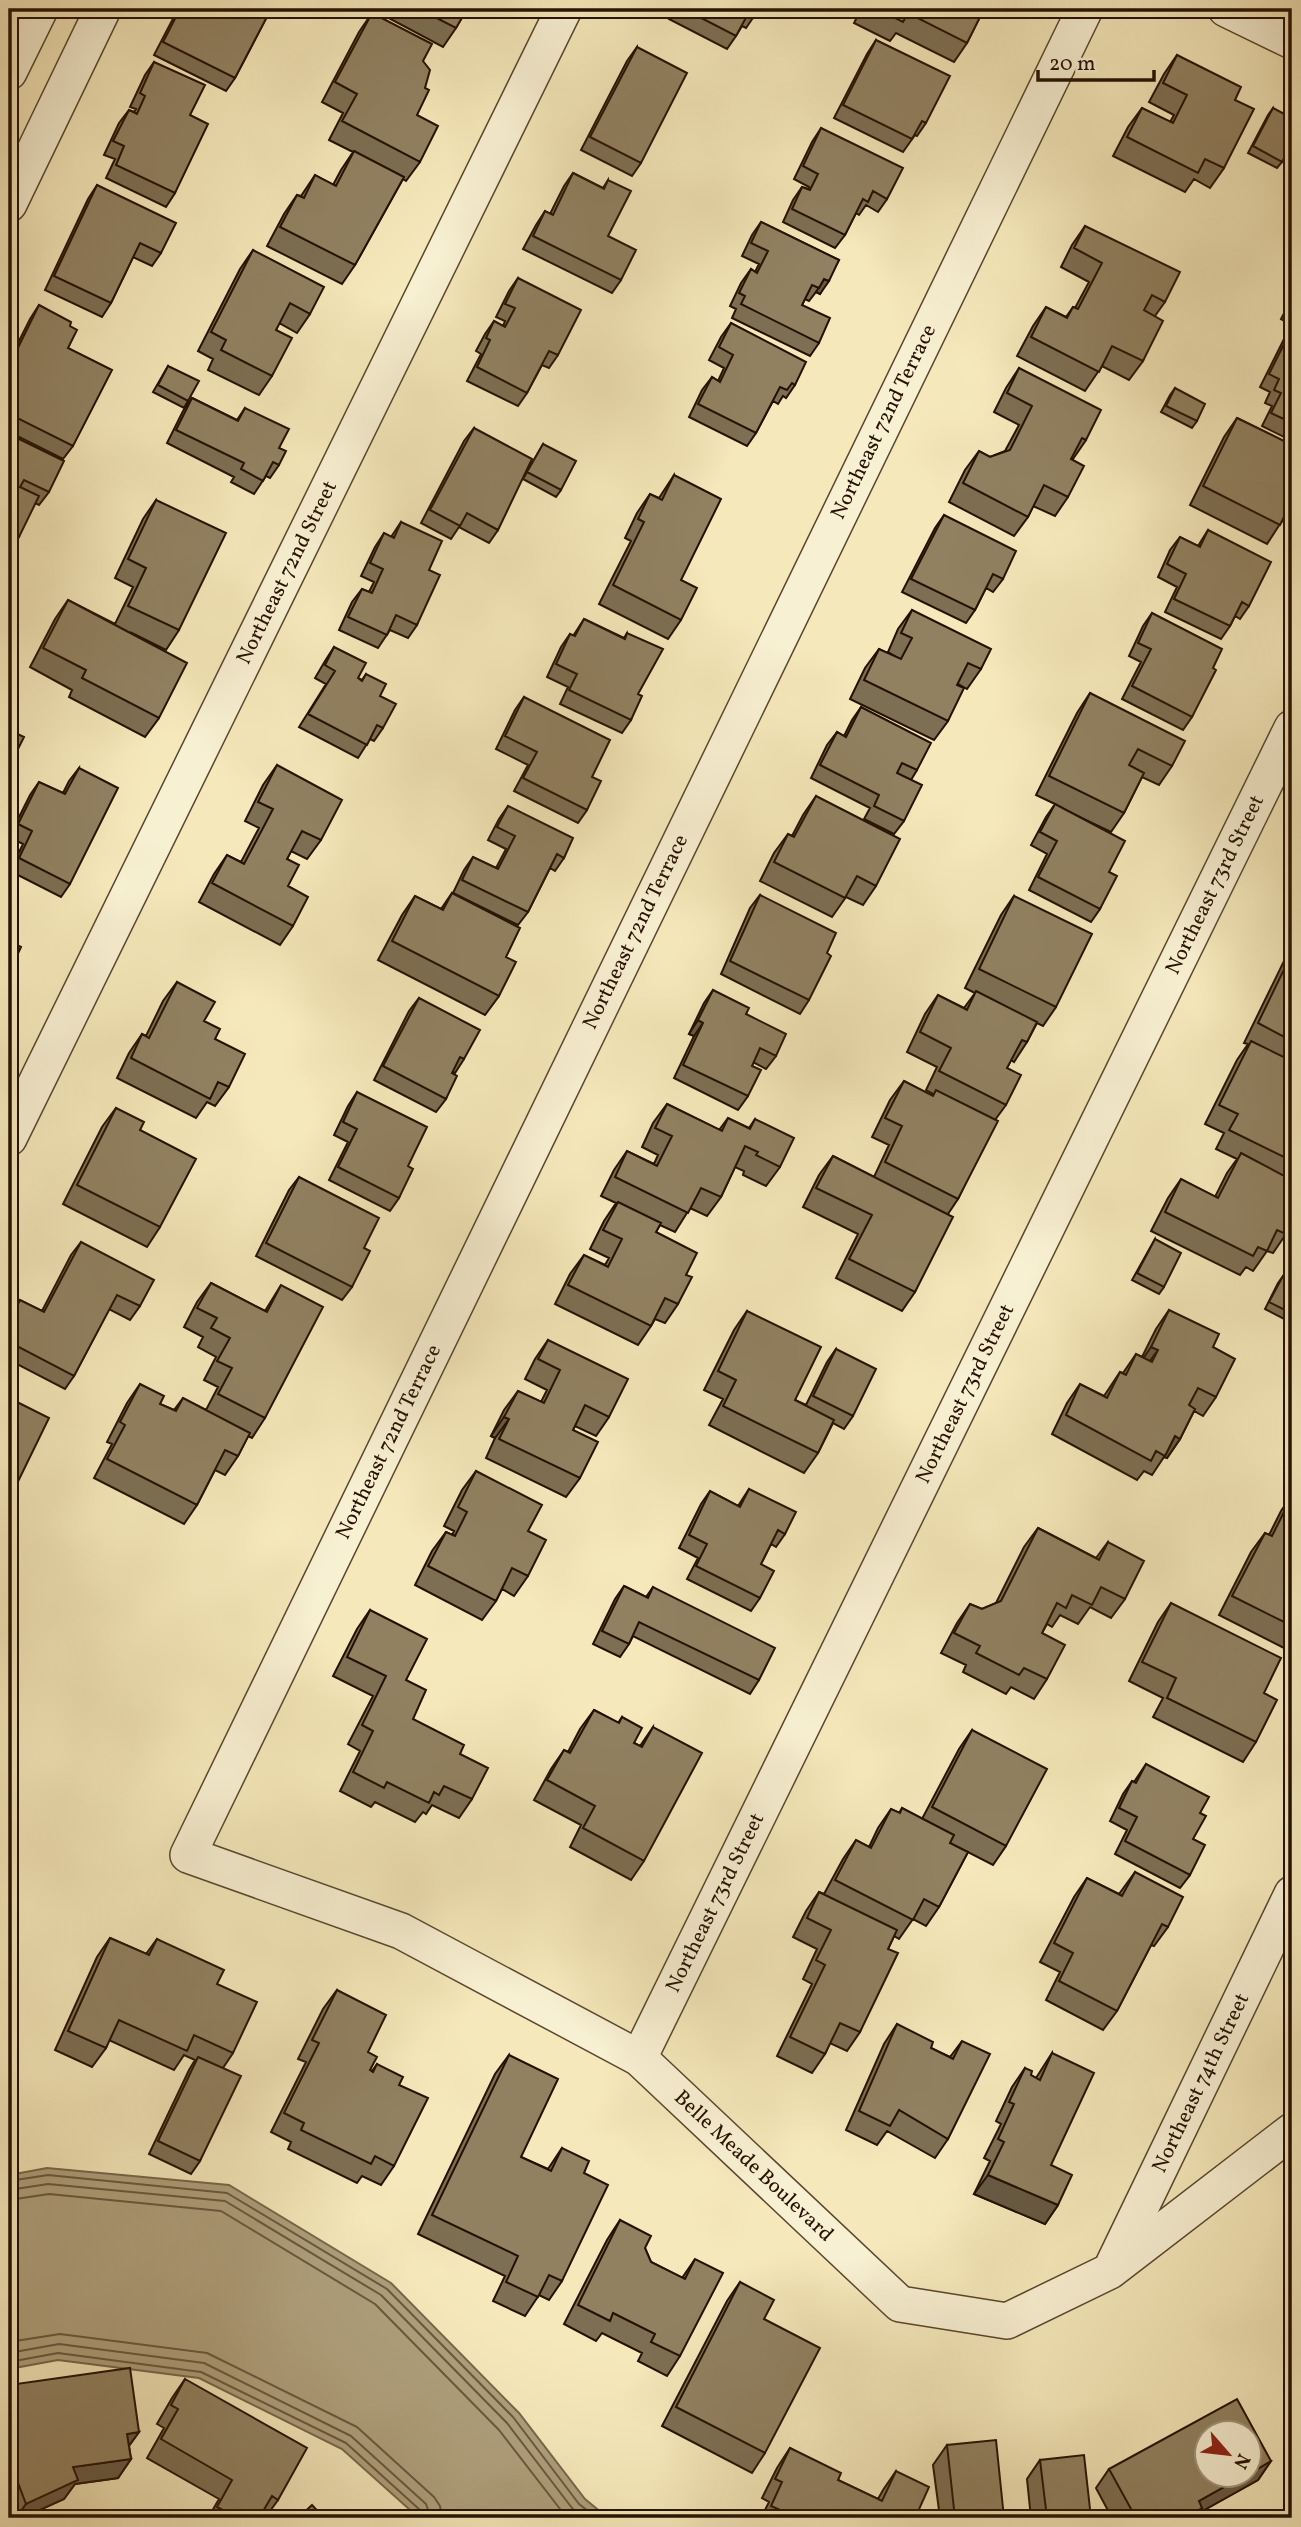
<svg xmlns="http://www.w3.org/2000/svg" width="1301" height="2527" viewBox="0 0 1301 2527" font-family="Vollkorn,serif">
<rect width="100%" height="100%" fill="#f5e8ba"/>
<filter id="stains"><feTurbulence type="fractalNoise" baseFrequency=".00286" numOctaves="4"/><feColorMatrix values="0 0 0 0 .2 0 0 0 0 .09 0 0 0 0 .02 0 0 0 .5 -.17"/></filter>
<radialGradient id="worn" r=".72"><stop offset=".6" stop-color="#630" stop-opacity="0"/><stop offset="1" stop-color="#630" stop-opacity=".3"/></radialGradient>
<path fill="#ae9f7b" stroke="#77664a" stroke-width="2" d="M47,2168L229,2185L391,2283L519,2413L585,2499L608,2518H419L342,2449L199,2378L58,2360L9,2369V2175Z"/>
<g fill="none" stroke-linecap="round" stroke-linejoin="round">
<path stroke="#6a583e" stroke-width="2" d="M9,2181L48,2175L227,2193L387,2289L513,2417L579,2504L597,2518
M9,2190L48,2184L225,2201L381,2295L507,2423L572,2508L583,2518
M9,2200L49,2194L221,2211L375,2304L499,2430L567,2518
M9,2342L60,2334L207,2353L357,2427L434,2497L440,2506L442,2518
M9,2353L59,2344L204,2363L351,2436L426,2504L431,2518
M9,2362L58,2353L201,2372L346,2443L420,2510L423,2518"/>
<defs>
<g id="street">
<path id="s1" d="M1085,9L188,1855L401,1931L639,2058L900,2304L1007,2321L1110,2271L1292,2131"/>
<path d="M1226,9L1292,41"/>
<path d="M9,72L40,9"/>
<path d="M9,204L103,9"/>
<path id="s2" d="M9,1138L564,9"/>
<path id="s3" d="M639,2058L1292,728"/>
<path id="s4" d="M1114,2263L1292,1894"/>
</g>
</defs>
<use href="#street" stroke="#59472f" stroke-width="38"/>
<use href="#street" stroke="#f8f0d2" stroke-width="35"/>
</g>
<path fill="#7d6f53" stroke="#251101" stroke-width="2" d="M178,9H271L235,78L226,91L154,55Z
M386,9H467L456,28L443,47L383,15Z
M674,9H759L746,28L742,26L736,36L727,49L669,19Z
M861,9H984L967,43L954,62L896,33L890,41L854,23Z
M372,13L423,61L417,115L420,162L406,181L403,179L355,265L342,284L267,246L284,214L297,195L301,196L315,175L333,185L341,170L353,152L329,140L343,113L322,102L359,32Z
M876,40L926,123L917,136L915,135L903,152L834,118L867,54Z
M637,47L641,163L632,176L581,150L627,61Z
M1177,55L1235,100L1224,168L1210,188L1194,179L1185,192L1113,156L1128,127L1142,108L1170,122L1174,115L1149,102L1164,74Z
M154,62L190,115L175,193L166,207L106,178L115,159L104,155L119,123L129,110L134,112L136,109L130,107L145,75Z
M1273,108L1282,162L1277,168L1248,153L1268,115Z
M821,128L887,199L878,212L866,205L859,215L856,213L845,235L835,248L783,222L793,200L802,187L808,189L809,187L794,179L812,142Z
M573,173L603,188L608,180V236L621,280L612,293L523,249L536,225L545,211L550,214L564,186Z
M97,185L161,253L152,266L133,257L111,303L102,317L45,290L88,199Z
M761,222L839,260L820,294L816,292L809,301L805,299L802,305L819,343L810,356L732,318L736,309L730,306L741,283L751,269L755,272L759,264L742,256L752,235Z
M1085,226L1165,302L1155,316L1143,361L1129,380L1102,366L1085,391L1017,356L1033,326L1046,307L1066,317L1073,307L1075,308L1089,282L1061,267L1072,245Z
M253,250L310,314L297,333L279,323L276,330L272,376L259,395L208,370L213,359L198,351L240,269Z
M518,278L558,355L549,368L542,365L527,393L518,406L467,381L481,354L476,351L485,334L494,321L503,326L505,321L496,317L509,291Z
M1292,298V325L1281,319Z
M39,305L70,326L68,348L73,446L63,459L9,432V361L30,319Z
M731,323L795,385L786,398L783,396L778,404L773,401L756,433L747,446L689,417L702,390L712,377L718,381L724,368L709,360L721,337Z
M1292,328V441L1262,426L1272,406L1265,403L1270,392L1260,387L1284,339Z
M168,366L188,401L184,408L153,392Z
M1019,368L1086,440L1073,459L1071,458L1068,497L1055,516L1033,506L1028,517L1014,536L949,502L965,470L979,451L990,457L1005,451L1019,425L994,412L1006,388Z
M1175,388L1197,421L1192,428L1161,412L1170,395Z
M192,398L237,420L245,408L279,448V465L270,478L266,476L254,494L231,482L234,477L167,443L183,411Z
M1237,418L1292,445V515L1287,523L1282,521L1267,544L1190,505L1224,437Z
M474,428L498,530L489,543L459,527L451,539L421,523L464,441Z
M9,434L49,492L39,505L35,503L10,550Z
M543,444L561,490L556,497L523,479Z
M674,475L681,580V620L668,639L599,604L631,541L625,538L637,513L650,494L659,498Z
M156,500L179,630L166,650L132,633L159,718L145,737L69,697L72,690L30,667L55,619L68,600L115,624L133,587L115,578L143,519Z
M944,515L1003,579L993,592L986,588L975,610L966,623L902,592L935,528Z
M401,522L429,570L417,625L408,638L390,630L378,648L339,630L352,602L362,589L369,592L374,582L361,576L375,547L384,533L391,537Z
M1208,530L1249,606L1240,619L1235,616L1230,626L1221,639L1165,612L1177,587L1158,577L1170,550L1180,537L1198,546Z
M912,610L981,669L967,689L958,684L948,721L934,740L850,699L865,668L879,649L898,658L888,652L898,629Z
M1152,613L1213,668L1192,717L1183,730L1122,699L1141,662L1129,656L1143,626Z
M584,619L624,638L627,633L638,694L631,720L622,733L560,704L568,687L547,677L561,647L570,634L573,636Z
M334,647L358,678L362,680L366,674L380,696L383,728L374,741L370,739L358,758L299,727L326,684L315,678L325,661Z
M1090,693L1172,766L1159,785L1142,777L1124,813L1111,832L1065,810L1109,872L1100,909L1091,922L1029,890L1047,854L1031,845L1046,817L1055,804L1036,795L1077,713Z
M524,697L592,777L587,810L578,823L514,791L528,765L496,749L515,710Z
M861,707L917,770L911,780L904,821L894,834L864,819L870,808L811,778L827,745L837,732L844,736L852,720Z
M277,765L321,840L307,859L291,851L287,859L288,886L293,926L280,945L199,902L214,874L227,855L241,862L259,828L245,821L263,785Z
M79,768L70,884L61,897L10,871L23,844L9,837L30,795L39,782L63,793L69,781Z
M816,796L876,886L863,905L846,897L832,917L760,881L774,853L788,834L792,836L803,815Z
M508,806L564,858L555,871L550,868L528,912L518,925L453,893L464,870L473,857L496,868L506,849L488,840L499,819Z
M452,893L506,957L499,996L485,1015L378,960L402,915L415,896L441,909Z
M760,895L809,1000L800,1014L721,974L750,908Z
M1014,896L1056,1007L1043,1026L1037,1023L1027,1042L1014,1062L1011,1060L1007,1068L1006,1105L995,1120L958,1199L948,1214L915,1292L902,1311L836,1278L858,1234L803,1207L819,1175L833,1156L874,1177L889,1145L872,1137L890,1100L904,1081L932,1096L933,1094L926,1090L937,1067L907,1052L925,1014L938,995L964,1008L975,993L965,988L1001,915Z
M1292,950V1198L1290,1203L1286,1234L1273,1253L1267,1251L1253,1271L1246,1267L1240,1275L1151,1231L1168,1198L1181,1179L1215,1197L1227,1173L1237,1159L1216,1149L1224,1133L1205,1124L1237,1060L1248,1044L1244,1043L1284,961Z
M177,982L215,1039L229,1087L215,1106L207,1102L196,1118L117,1078L129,1053L142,1034L146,1036L163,1001Z
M713,990L746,1014L776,1056L766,1069L753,1062L752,1066L748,1096L738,1110L674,1078L694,1036L689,1034L704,1003Z
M419,998L464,1059L455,1073L452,1071L446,1099L436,1112L374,1080L409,1011Z
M357,1092L408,1166L399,1198L390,1211L329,1180L348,1142L334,1135L348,1106Z
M667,1104L719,1130L728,1118L749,1128L755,1119L780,1167L766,1186L743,1175L744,1171L735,1167L721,1197L707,1216L690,1208L675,1232L660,1225L656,1232L686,1275L678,1304L665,1323L655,1319L651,1326L638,1345L555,1304L570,1274L584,1255L605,1265L609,1258L590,1249L604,1221L616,1203L601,1196L614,1170L627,1151L654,1164L658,1155L642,1147L653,1123Z
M116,1108L140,1130L160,1227L147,1247L63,1204L102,1127Z
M299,1177L364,1248L352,1287L342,1300L256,1256L289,1190Z
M1155,1239L1164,1287L1159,1294L1132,1280Z
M81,1242L140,1306L130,1320L109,1309L74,1376L65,1389L9,1360V1317L20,1300L42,1311L71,1255Z
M1283,1276L1292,1310L1286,1320L1265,1309L1278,1283Z
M211,1283L265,1311L281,1285L265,1418L252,1438L248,1436L238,1456L225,1475L215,1470L197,1505L184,1524L94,1478L112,1444L107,1442L127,1403L140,1384L160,1404L174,1410L183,1398L206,1410L218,1387L204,1380L216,1357L198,1347L203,1337L184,1327L197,1302Z
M1169,1310L1213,1347L1216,1397L1203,1416L1194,1411L1180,1439L1167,1458L1164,1457L1152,1475L1144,1471L1137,1480L1052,1434L1067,1403L1080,1384L1104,1396L1120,1372L1123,1373L1136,1354L1142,1357L1156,1329Z
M747,1311L795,1400L806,1405L827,1362L836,1349L853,1416L844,1429L833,1423L818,1453L804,1473L709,1425L723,1399L704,1390L734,1330Z
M548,1340L609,1417L596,1436L575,1426L573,1430L580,1478L566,1497L486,1458L495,1438L491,1436L504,1410L518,1391L541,1402L547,1390L525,1379L535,1359Z
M1292,1449V1471L1284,1467Z
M476,1471L528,1531V1576L514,1596L502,1589L496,1601L482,1620L415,1585L432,1551L446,1532L452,1535L454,1531L444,1526L462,1490Z
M749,1489L785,1534L776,1547L771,1544L761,1564L760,1598L751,1611L687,1579L698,1558L679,1548L701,1504L710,1491L738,1506Z
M1292,1495V1652L1219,1615L1251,1552L1265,1533L1269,1535L1281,1511Z
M1038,1528L1096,1558L1108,1542L1125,1599L1111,1618L1090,1607L1078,1624L1060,1615L1052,1627L1047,1624L1042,1633L1047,1679L1034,1699L1011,1687L1006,1694L963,1672L966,1665L941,1653L957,1623L970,1604L982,1609L996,1603L1024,1547Z
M624,1586L646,1597L653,1587L759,1680L750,1694L633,1636L629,1644L620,1657L593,1644L615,1599Z
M1171,1603L1264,1693L1256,1742L1243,1762L1153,1717L1163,1698L1129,1681L1158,1622Z
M370,1610L406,1680L413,1719L460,1754L472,1799L459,1818L432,1805L426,1814L423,1812L415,1822L375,1802L371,1807L340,1791L360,1751L348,1744L373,1696L333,1676L357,1629Z
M594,1710L618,1723L622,1717L634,1743L640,1746L653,1727L644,1861L631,1880L570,1847L581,1825L534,1800L551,1769L564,1750L568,1752L580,1729Z
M972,1730L1006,1846L993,1865L968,1852L939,1907L926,1926L913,1919L899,1939L894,1936L888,1949L860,2032L847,2051L830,2043L825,2054L812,2073L777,2056L812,1984L803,1979L817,1949L793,1937L806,1911L819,1892L824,1894L843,1859L856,1840L869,1847L878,1828L891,1809L899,1813L902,1808L922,1819L959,1749Z
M1146,1764L1200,1813L1193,1839L1190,1875L1180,1888L1115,1854L1127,1830L1110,1821L1123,1794L1132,1781L1134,1782Z
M1135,1872L1168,1927L1154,1946L1151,1945L1117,2011L1103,2030L1046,2000L1060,1972L1040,1962L1074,1897L1087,1878L1119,1894Z
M110,1938L146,1954L157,1939L217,1984L233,2053L223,2068L200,2161L191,2174L149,2154L189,2070L195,2060L184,2055L174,2070L109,2040L106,2048L92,2067L55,2050L97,1957Z
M337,1990L368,2052L370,2070L372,2071L377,2064L399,2085L394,2166L381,2185L362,2176L357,2183L288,2149L291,2142L271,2132L306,2062L298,2059L323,2009Z
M897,2024L931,2048L950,2057L962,2041L948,2139L935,2158L887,2131L877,2145L846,2130L884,2044Z
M1052,2053L1051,2165L1058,2205L1045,2224L974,2194L990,2161L984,2158L1001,2124L996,2121L1012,2087L1025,2068L1031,2075L1036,2078Z
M509,2055L521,2157L548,2169L562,2148L584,2173L562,2281L549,2300L539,2295L525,2316L493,2301L505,2276L418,2234L495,2074Z
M620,2220L645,2248L651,2262L682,2278L695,2259L680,2356L667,2376L638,2361L642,2353L602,2333L596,2341L564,2324L607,2240Z
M740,2282L764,2319L765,2453L752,2473L662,2426L727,2301Z
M185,2379L278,2500L265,2518L260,2516L259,2518H208L219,2499L147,2458L164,2428L157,2424L172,2398Z
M9,2385L139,2432L129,2446L131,2459L118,2478L75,2484L64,2499L22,2518H11L9,2513Z
M947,2445L1004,2518H940L933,2465Z
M790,2448L838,2480L878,2499L883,2490L896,2471L916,2516L920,2518H761L769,2502L762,2498L777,2468Z
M1040,2460L1091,2518H1031L1027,2479Z
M1271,2461L1258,2480L1199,2513L1195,2518H1112L1096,2488L1109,2469Z"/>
<path fill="#665a44" stroke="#251101" stroke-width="2" d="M824,279L829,281L820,294L816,292Z
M12,534L19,537L10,550L9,539Z
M698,1020L703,1023L694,1036L689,1034Z
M1151,1347L1158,1350L1144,1369L1138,1366Z
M504,1417L509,1419L495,1438L491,1436Z
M1175,1436L1180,1439L1167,1458L1164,1457Z
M988,2175L1058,2205L1045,2224L974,2194Z
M139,2432L125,2451L127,2434Z
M131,2459L118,2478L75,2484L64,2499L22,2518H16L26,2504L73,2467Z
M1271,2461L1258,2480L1199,2513L1195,2518H1185L1199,2501Z"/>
<path fill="#918161" stroke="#251101" stroke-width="2" d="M180,9H271L235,78L163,42Z
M419,9H467L456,28Z
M684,9H759L756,15L749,12L736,36Z
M877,9H984L967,43L908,13L903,22Z
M372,13L432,44L423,61L430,70L425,88L429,90L417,115L438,126L420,162L342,121L357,94L335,82Z
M876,40L950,76L926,123L922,121L912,139L843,105Z
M637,47L687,73L641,163L590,137Z
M1177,55L1241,87L1235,100L1254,109L1224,168L1205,159L1198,173L1127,137L1142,108L1173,123L1187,95L1163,83Z
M154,62L205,85L190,115L208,124L175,193L116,165L124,146L113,141L129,110L137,114L145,96L140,93Z
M1273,108L1292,118V143L1282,162L1253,146Z
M821,128L903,168L887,199L873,191L868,202L863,199L845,235L792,209L802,187L810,190L818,174L803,166Z
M354,151L404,177L355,265L280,227L297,195L304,198L315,175L336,186Z
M573,173L604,189L608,180L631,191L608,236L636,250L621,280L533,236L545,211L553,215Z
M97,185L176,223L161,253L140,243L111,303L54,276Z
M761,222L839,260L829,281L824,279L819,288L812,285L802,305L830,318L819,343L741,304L745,296L739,293L751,269L757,273L768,251L751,243Z
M1085,226L1180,272L1165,302L1152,295L1144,310L1163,321L1143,361L1112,346L1099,372L1031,337L1046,307L1067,318L1073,307L1078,309L1102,263L1074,248Z
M253,250L324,287L310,314L290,303L276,330L292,338L272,376L221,350L226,340L211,332Z
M518,278L581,310L558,355L549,351L527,393L477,367L490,340L486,338L494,321L505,327L515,308L505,304Z
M39,305L71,322L70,326L77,330L68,348L112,370L73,446L9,414V366Z
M731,323L806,362L795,385L792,383L787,390L780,387L756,433L698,404L712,377L720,382L733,355L719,347Z
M1292,328V423L1271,413L1281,393L1274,390L1279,379L1269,374Z
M168,366L199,381L188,401L158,385Z
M1019,368L1101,410L1086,440L1082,438L1071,459L1084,466L1068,497L1044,485L1028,517L963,483L979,451L990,457L1010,450L1032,406L1007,393Z
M1175,388L1205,404L1197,421L1166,406Z
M192,398L238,421L245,408L289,429L279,448L286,451L279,465L273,462L263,481L241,469L244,463L176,430Z
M1237,418L1292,445V501L1280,525L1203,486Z
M474,428L532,459L498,530L467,513L460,526L430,510Z
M9,434L64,461L49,492L24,480L20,487L39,496L19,537L12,534L9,541Z
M543,444L576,461L561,490L527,472Z
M674,475L721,499L681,580L697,588L681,620L613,585L644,522L638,519L650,494L662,500Z
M156,500L226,533L179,630L128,606L146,568L128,559Z
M944,515L1016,551L1003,579L993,574L975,610L911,579Z
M401,522L442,541L429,570L440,575L417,625L396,615L387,635L348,617L362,589L372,593L383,569L370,563L384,533L394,538Z
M1208,530L1271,562L1249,606L1242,602L1230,626L1174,599L1186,574L1167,564L1180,537L1200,547Z
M9,569L13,571L9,580Z
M68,600L187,663L159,718L82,678L86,670L43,648Z
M912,610L991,649L981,669L968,663L957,685L964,688L948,721L864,680L879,649L901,659L912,638L901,633Z
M1152,613L1222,649L1213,668L1216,670L1192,717L1132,686L1151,649L1138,643Z
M584,619L625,639L627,633L663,649L638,694L642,696L631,720L569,690L577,674L556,664L570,634L575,636Z
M334,647L366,663L358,678L362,681L366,674L386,684L380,696L396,704L383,728L377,725L367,745L308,714L335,671L325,665Z
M1090,693L1185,741L1172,766L1138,749L1129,765L1144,773L1124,813L1049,776Z
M524,697L610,740L592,777L601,781L587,810L523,778L537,752L505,736Z
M861,707L931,743L917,770L902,763L897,773L922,785L904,821L874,806L879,795L820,765L837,732L846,737Z
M9,730L24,737L9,767Z
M277,765L342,800L321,840L302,831L287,859L299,865L288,886L308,897L293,926L212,883L227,855L244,864L273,809L258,802Z
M79,768L118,788L70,884L19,858L32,831L18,824L39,782L65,794Z
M816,796L900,839L876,886L857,876L845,898L774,862L788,834L794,837Z
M1055,804L1125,841L1109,872L1117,876L1100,909L1038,877L1057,841L1040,832Z
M508,806L573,838L564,858L557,854L528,912L462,880L473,857L498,869L515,836L497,827Z
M452,893L520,928L506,957L516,962L499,996L392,941L415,896L443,910Z
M760,895L836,933L827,953L831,956L809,1000L730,961Z
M1014,896L1092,934L1056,1007L979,969Z
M9,941L21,947L9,973Z
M1292,953V1041L1258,1023Z
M177,982L215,1002L204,1021L220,1029L215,1039L245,1054L229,1087L218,1082L210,1099L131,1058L142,1034L149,1038Z
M713,990L749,1008L746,1014L786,1034L776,1056L760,1048L752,1066L761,1070L748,1096L683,1065L703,1023L698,1020Z
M976,991L1037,1022L1027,1042L1022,1040L1007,1068L1021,1075L1006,1105L939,1071L951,1048L920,1032L938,995L967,1010Z
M419,998L480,1030L464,1059L460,1057L452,1073L457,1076L446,1099L383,1066Z
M1251,1041L1292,1061V1161L1229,1130L1238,1114L1219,1105Z
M904,1081L933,1096L936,1090L998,1121L958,1199L885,1162L902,1126L885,1118Z
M357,1092L427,1127L408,1166L413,1169L399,1198L338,1167L357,1129L343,1122Z
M667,1104L722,1131L728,1118L750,1129L755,1119L794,1138L780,1167L756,1155L758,1152L745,1146L721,1197L701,1188L688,1213L615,1177L627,1151L657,1166L672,1136L655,1128Z
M116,1108L144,1122L140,1130L196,1159L160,1227L77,1185Z
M1241,1153L1292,1180V1198L1290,1203L1292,1204V1222L1286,1234L1277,1230L1267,1251L1258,1247L1253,1256L1165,1212L1181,1179L1218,1198Z
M833,1156L953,1217L915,1292L849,1259L872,1215L816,1188Z
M299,1177L379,1218L364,1248L370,1251L352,1287L266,1243Z
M618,1202L661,1223L656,1232L697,1253L686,1275L692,1277L678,1304L665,1298L651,1326L568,1285L584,1255L608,1267L622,1239L603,1230Z
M1155,1239L1181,1253L1164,1287L1137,1273Z
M81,1242L154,1280L140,1306L117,1295L74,1376L9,1342V1321L20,1300L44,1312Z
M1283,1276L1292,1281V1310L1291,1313L1269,1302Z
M211,1283L267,1312L281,1285L323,1307L265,1418L218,1394L232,1368L217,1361L230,1338L211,1328L217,1318L197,1308Z
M1169,1310L1219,1334L1213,1347L1235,1359L1216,1397L1198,1388L1189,1405L1195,1409L1180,1439L1175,1436L1165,1456L1156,1451L1151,1461L1066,1415L1080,1384L1107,1398L1120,1372L1126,1375L1136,1354L1152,1362L1158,1350L1151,1347Z
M747,1311L821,1347L795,1400L834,1420L818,1453L723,1406L736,1380L718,1371Z
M548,1340L628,1379L609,1417L585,1405L573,1430L598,1442L580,1478L499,1439L509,1419L504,1417L518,1391L544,1403L560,1370L538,1359Z
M836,1349L876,1369L853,1416L813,1396Z
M140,1384L164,1396L160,1404L176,1411L183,1398L250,1433L238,1456L225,1450L197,1505L107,1459L125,1425L120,1422Z
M9,1398L49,1418L9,1500Z
M476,1471L542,1505L528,1531L546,1540L528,1576L512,1568L496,1601L428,1566L446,1532L455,1536L467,1512L458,1507Z
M749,1489L796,1512L785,1534L778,1530L761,1564L774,1571L760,1598L696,1566L707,1544L689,1535L710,1491L740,1507Z
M1292,1496V1626L1232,1596L1265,1533L1272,1536Z
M1038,1528L1099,1560L1108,1542L1144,1561L1125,1599L1101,1587L1092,1605L1072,1595L1066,1608L1057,1603L1042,1633L1065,1645L1047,1679L1024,1668L1019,1675L976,1653L980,1646L954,1633L970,1604L982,1609L1001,1601Z
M624,1586L648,1598L653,1587L775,1648L759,1680L639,1622L629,1644L602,1631Z
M1171,1603L1281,1658L1264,1693L1277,1700L1256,1742L1167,1698L1176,1678L1142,1662Z
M370,1610L427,1639L406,1680L426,1690L413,1719L464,1745L460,1754L488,1768L472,1799L444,1786L439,1795L434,1792L429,1803L387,1782L384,1788L353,1772L373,1731L362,1725L386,1676L347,1657Z
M594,1710L619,1723L622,1717L642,1728L634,1743L642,1747L653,1727L702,1753L644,1861L583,1828L595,1806L547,1780L564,1750L570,1753Z
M972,1730L1047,1769L1006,1846L932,1807Z
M1146,1764L1209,1797L1200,1813L1206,1816L1193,1839L1205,1845L1190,1875L1125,1841L1137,1817L1119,1808L1132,1781L1136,1783Z
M902,1808L954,1835L950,1843L968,1852L939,1907L924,1899L913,1920L835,1880L856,1840L871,1848L891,1809L900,1813Z
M1135,1872L1183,1897L1168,1927L1162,1924L1117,2011L1059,1981L1073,1953L1054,1943L1087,1878L1122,1896Z
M819,1892L897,1930L888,1949L898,1953L860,2032L840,2023L825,2054L790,2037L825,1965L816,1960L831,1930L807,1918Z
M110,1938L149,1955L157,1939L224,1970L217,1984L257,2002L233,2053L194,2035L187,2051L119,2020L106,2048L68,2031Z
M337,1990L386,2015L368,2052L377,2057L370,2070L373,2072L377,2064L403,2077L399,2085L428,2098L394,2166L375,2156L371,2164L301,2130L304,2123L284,2113L319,2043L312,2040Z
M897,2024L933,2042L931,2048L953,2059L962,2041L990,2054L948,2139L899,2110L890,2126L859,2111Z
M1052,2053L1094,2073L1051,2165L1072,2175L1058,2205L988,2175L1004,2142L998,2139L1014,2104L1009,2102L1025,2068L1032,2071L1031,2075L1040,2080Z
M509,2055L558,2079L521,2157L551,2171L562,2148L589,2161L584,2173L608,2185L562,2281L549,2275L538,2297L506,2282L518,2256L432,2215Z
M198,2057L241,2076L200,2161L158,2141Z
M620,2220L651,2236L645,2248L651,2262L685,2279L695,2259L723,2273L680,2356L651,2342L655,2334L613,2313L610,2321L578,2305Z
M740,2282L774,2300L764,2319L820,2348L765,2453L676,2407Z
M130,2368L139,2432L127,2434L131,2459L73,2467L78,2480L26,2504L9,2459V2385Z
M185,2379L307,2448L278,2500L272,2496L259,2518H238L217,2507L232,2480L161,2439L178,2409L171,2405Z
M1237,2399L1271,2461L1249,2474V2432H1207V2474H1247L1199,2501L1202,2508L1185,2518H1136L1109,2469Z
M996,2440L1004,2518H955L947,2445Z
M790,2448L841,2473L838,2480L882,2501L896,2471L929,2487L916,2516L920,2518H798L771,2506L782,2482L775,2479Z
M1084,2455L1091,2518H1042H1047L1040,2460Z
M312,2505L324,2518H298Z"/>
<g text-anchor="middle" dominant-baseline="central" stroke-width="7" stroke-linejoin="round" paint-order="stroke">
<g font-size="21" fill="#251101" stroke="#f8f0d2">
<text transform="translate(884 422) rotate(-64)">Northeast 72nd Terrace</text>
<text stroke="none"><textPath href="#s2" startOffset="630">Northeast 72nd Street</textPath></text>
<text stroke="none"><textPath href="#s3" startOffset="1307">Northeast 73rd Street</textPath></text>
<text transform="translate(636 932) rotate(-64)">Northeast 72nd Terrace</text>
<text stroke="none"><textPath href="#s3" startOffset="740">Northeast 73rd Street</textPath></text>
<text transform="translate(389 1442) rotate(-64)">Northeast 72nd Terrace</text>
<text stroke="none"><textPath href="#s3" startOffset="173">Northeast 73rd Street</textPath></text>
<text stroke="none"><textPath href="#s4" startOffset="200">Northeast 74th Street</textPath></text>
<text stroke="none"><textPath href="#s1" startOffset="2706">Belle Meade Boulevard</textPath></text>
</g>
</g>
<rect width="1301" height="2527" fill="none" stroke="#f5e8ba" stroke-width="35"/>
<rect x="10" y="10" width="1280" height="2506" fill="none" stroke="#251101" stroke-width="3.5"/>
<rect x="18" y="18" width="1266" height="2492" fill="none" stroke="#251101" stroke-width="2"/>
<g transform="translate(1228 2454) rotate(118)"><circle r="33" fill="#f8f0d2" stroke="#a4977e" stroke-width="2"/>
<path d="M0-5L12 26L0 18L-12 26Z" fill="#8f2418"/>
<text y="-10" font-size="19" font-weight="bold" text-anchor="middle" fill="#251101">N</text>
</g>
<path d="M1038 70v10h116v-10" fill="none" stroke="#251101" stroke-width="3.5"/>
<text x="1049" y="70" font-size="21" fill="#251101" stroke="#f8f0d2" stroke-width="5" paint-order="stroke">20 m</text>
<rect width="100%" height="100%" filter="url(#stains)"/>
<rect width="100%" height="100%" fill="url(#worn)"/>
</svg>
